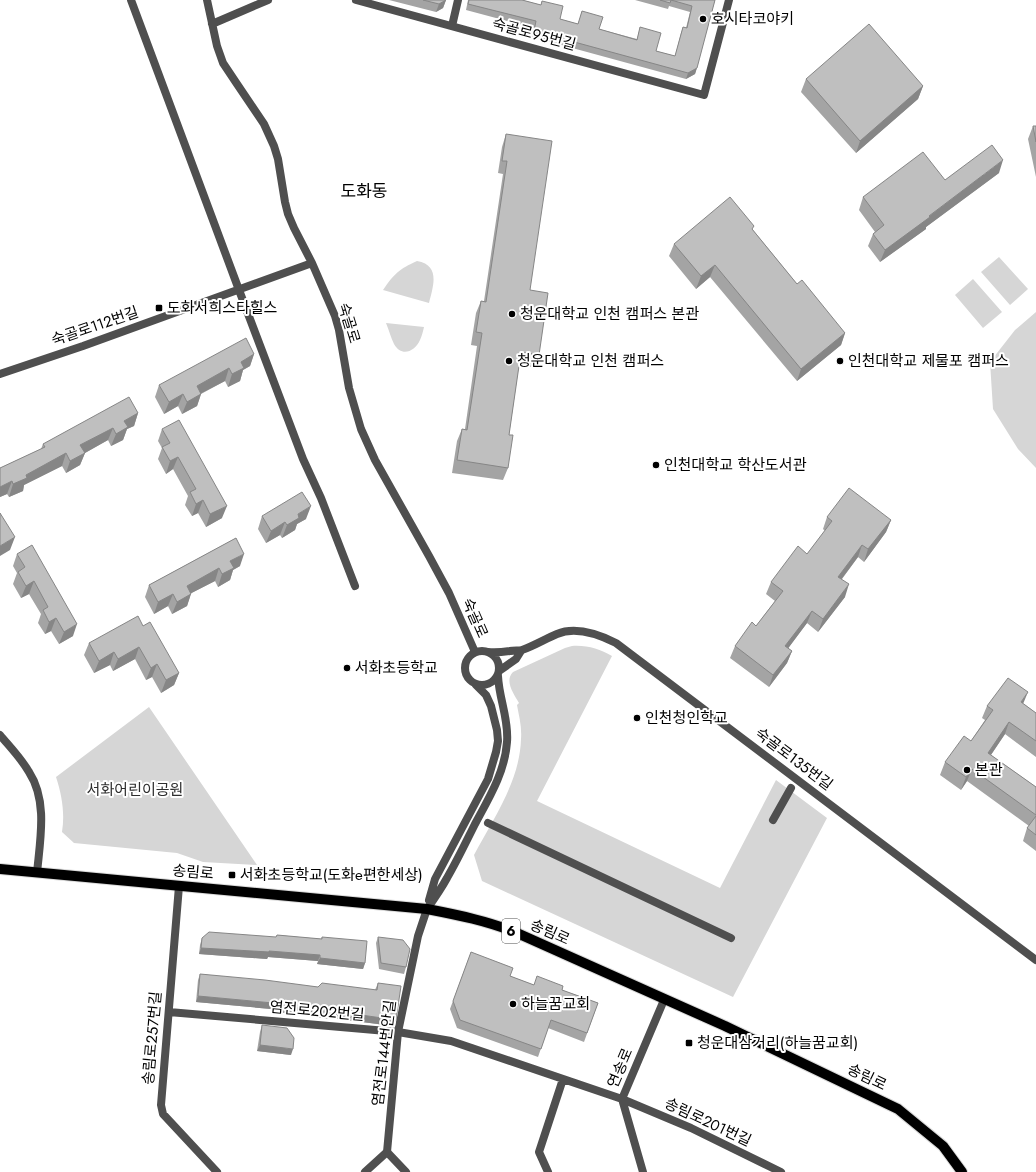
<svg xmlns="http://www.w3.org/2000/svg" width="1036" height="1172" viewBox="0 0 1036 1172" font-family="Jost,'Noto Sans KR',sans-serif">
<rect width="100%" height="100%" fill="#fff"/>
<path fill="#d6d6d6" d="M999,257L1028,289L1010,305L981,272Z
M417,261C441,265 433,287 429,303L383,290C394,274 399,269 417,261Z
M973,279L1002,312L983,328L955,295Z
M1036,312V468L1018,449L993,409L990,362L1015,330Z
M386,323L424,327C423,331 422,336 420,340C415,351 402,358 394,344C391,338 389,330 386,323Z
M572,646C587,645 600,649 612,656L537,801L720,888L776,780L827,818L733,997L482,881L474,855C493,819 520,781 521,739C522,727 519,716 517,705L519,703C514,694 504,681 513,672L565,648Z
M149,707L257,865L203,862L177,853L74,843L62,832C65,814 62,795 56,777Z"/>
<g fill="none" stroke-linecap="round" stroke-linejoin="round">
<defs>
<path id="primary" d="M0,869L427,909C458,915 488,921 517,933L725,1026L898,1109L943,1146L962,1172"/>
</defs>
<use href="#primary" stroke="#dbdbdb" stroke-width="12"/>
<path stroke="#4f4f4f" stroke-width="8" d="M773,820L791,788
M488,823L731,938"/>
<path stroke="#4f4f4f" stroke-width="8" d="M131,0L239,290L303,459L321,498L355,586
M207,0L217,46L223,63L235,81L264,124L274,146L278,159L285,202L288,214L294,228L312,263L335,316L339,330L349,388L361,429L375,460L429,556L449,593L475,652
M356,0L704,95L729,0
M212,24L268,0
M452,26L458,0
M0,374L83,346L312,263
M465 668a17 17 0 1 1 34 0a17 17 0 1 1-34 0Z
M488,652C496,653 503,652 510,651C514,650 519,651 522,650C534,646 545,639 557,634C576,626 598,634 616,643L1036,960
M499,671L516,659L521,651
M179,886L161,1105L163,1114L217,1172
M429,900L435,879L488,779L496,752L498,741L497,730L491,706L486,695L476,685
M427,909C434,899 441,889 447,878C457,861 466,842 475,824C489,798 505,772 507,742C509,719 499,699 498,676
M169,1012L398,1032L451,1041L622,1099L691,1128L781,1172
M387,1152L406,1172
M548,1172L539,1152L563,1079
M643,1172L622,1099L664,1000"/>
<path stroke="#4f4f4f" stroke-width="8" d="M0,735C10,747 21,758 29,772C48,801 40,840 37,873
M365,1172L387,1152L398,1032L418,936L427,909"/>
<use href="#primary" stroke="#000" stroke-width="10"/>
</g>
<path fill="#a4a4a4" d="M389,0H446L443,8L436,12Z
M468,0H522L541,5L542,1L560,19L578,24L582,11L599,29L637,39L640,27L656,51L675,56L681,33L683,27L686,28L690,12L669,6L668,9L635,0H715L695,74L686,79L532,37L534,28L466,10Z
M806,79L923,86L918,99L856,153L801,92Z
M1033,126H1036V177L1028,139Z
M506,134L530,290L534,367L519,365L509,435L508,468L503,480L452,473L457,441L462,429H465L477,346L471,345L476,313L481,301H484L503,174L498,173L502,147Z
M999,173L926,227V229L880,262L868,246L873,234L875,232L859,210L863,197L945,180Z
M753,230L797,284L845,333L841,345L797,381L710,277L696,289L669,256L674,244Z
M254,354L250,366L243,370L240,381L228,387L225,381L201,394L197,406L182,414L178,406L164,414L155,397L159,385Z
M138,413L134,426L127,429L123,440L111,446L108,440L85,453L80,465L66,473L62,466L24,485L23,491L9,497L7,494L0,497V468L41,449L43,444Z
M162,429L222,518L206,527L198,513L192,516L185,505L188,496L173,469L166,474L158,459L162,448L158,441Z
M262,516L306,519L297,524L295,530L282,538L280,535L266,543L258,529Z
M827,517L891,520L886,532L864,562L858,557L842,579L845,597L818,632L807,623L788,648L792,651L787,663L769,687L730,658L735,646L756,626L775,601L766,594L771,582L807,554L825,531L823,529Z
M236,538L240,566L233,570L230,580L218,587L215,581L191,593L187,606L172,614L168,606L154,614L145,597L149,585Z
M17,554L73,636L59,644L51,631L45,634L38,623L41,614L29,594L21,598L13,584L17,573L13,566Z
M143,626L179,673L174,685L161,693L152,677L146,680L135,659L113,671L110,665L94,673L84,655L89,643Z
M1024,704L1036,713V757L1005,734L991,755L1036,787V851L1023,841L1027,828L1029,826L967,781L961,790L940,775L945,762L971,741L985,720L982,718L987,706Z
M277,935L321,939L322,937L365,963L363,969L317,964L318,961L268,957L267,959L199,954L200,945L202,938L276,937Z
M378,937L406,967L404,974L379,969L376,943Z
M471,952L510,976L534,985L562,990L598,1003L584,1042L548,1028L538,1057L457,1028L450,1009Z
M200,974L318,987L375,990L378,983L393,1026L331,1018V1019L271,1011V1009L196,1002L198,980Z
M262,1025L291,1055L257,1051L260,1032Z"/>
<path fill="#868686" d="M446,0L443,8L436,12L439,4Z
M697,68L695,74L686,79L688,73Z
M923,86L918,99L856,153L860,141Z
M1003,160L999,173L926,227V229L880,262L885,250Z
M715,265L710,277L696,289L701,276Z
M845,333L841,345L797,381L801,369Z
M521,352L539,355L534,367L517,365Z
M254,354L250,366L243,370L240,381L228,387L232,374L241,362Z
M229,368L225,381L192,398L197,386Z
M183,394L178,406L164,414L169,402Z
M201,394L197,406L182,414L187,402Z
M138,413L134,426L127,429L123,440L111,446L116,434L124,421Z
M113,428L108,440L76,458L80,445Z
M66,453L62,466L24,485L23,491L9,497L13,484L26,475Z
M85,453L80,465L66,473L70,461Z
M178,457L173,469L166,474L170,461Z
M12,481L7,494L0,497V487Z
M203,500L198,513L192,516L196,504Z
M227,506L222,518L206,527L210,514Z
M311,506L306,519L297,524L295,530L282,538L287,525L298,514Z
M891,520L886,532L864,562L868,549Z
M285,522L280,535L266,543L271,531Z
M15,537L10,550L0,556V546Z
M862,545L858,557L834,589L838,577Z
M244,554L240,566L233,570L230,580L218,587L222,574L230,561Z
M219,568L215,581L182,598L187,586Z
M34,581L29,594L21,598L26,586Z
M849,584L845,597L818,632L823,619Z
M173,594L168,606L154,614L158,602Z
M191,594L187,606L172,614L177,602Z
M812,611L807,623L781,658L785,646Z
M56,618L51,631L45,634L49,622Z
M77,624L73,636L59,644L64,632Z
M139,647L135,659L113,671L118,659Z
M792,651L787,663L769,687L773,675Z
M114,652L110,665L94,673L99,661Z
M157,664L152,677L146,680L151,668Z
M179,673L174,685L161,693L166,680Z
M1028,692L1023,704L1021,702Z
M1009,722L1005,734L984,765L988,753Z
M972,769L967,781L961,790L966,777Z
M201,948L269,951L320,955L318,961L268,957L267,959L199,954Z
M320,958L365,963L363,969L317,964Z
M198,996L273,1003L271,1009L196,1002Z
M273,1005L333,1011L396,1020L393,1026L331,1018V1019L271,1011Z
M260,1045L293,1049L291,1055L257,1051Z"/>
<path fill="#bfbfbf" stroke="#868686" d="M423,0H446L439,4Z
M469,0H522L541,5L542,1L563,6L560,19L578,24L582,11L603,17L599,29L637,40L640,27L661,33L656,51L675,56L683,27L687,28L692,6L671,0H715L697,68L688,73L534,31L536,21L468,4Z
M660,0H671L670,3Z
M869,24L923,86L860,141L806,79Z
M1033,126H1036V142Z
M506,134L552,141L530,290L548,293L539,355L521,352L509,435H513L508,468L457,460L462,429L467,430L482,333L476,332L481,301L486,302L507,161H502Z
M992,145L1003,160L929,216L930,217L885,250L873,234L884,225L863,197L923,152L945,180Z
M730,197L754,226L752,229L797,284L802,280L845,333L801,369L715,265L701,276L674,244Z
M246,338L254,354L241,362L244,368L232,374L229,368L197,386L201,394L187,402L183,394L169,402L159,385Z
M129,397L138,413L124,421L128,427L116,434L113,428L80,445L85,453L70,461L66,453L26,475L27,478L13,484L12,481L0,487V468L45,447L43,444Z
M179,420L227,506L210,514L203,500L196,504L190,492L196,489L178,457L170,461L162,447L170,443L162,429Z
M849,488L891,520L868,549L862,545L838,577L849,584L823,619L812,611L785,646L792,651L773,675L735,646L752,622L756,626L783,591L771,582L798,546L807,554L832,521L827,517Z
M302,492L311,506L298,514L299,518L287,525L285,522L271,531L262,516Z
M0,513L15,537L0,546Z
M236,538L244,554L230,561L234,568L222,574L219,568L187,586L191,594L177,602L173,594L158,602L149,585Z
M32,545L77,624L64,632L56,618L49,622L43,610L48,607L34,581L26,586L18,572L25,567L17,554Z
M138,616L143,626L150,622L179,673L166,680L157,664L151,668L139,647L118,659L114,652L99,661L89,643Z
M1008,678L1028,692L1021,702L1036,713V741L1009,722L988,753L1036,787V815L972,769L966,777L945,762L964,736L971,741L993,710L987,706Z
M1036,816V835L1027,828Z
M209,932L276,937L277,935L322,939V937L367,941L365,963L320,958V955L269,951V952L201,948L202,938Z
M378,937L403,940L410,949L406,967L381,963Z
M471,952L513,968L510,976L534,985L537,976L563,986L562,990L598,1003L587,1033L551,1020L541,1049L460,1020L453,1001Z
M200,974L265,980L318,987L322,983L377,990L378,983L401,986L396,1020L333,1011V1012L273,1005V1003L198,996Z
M262,1025L287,1028L294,1038L293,1049L260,1045Z"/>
<g fill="#000" stroke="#fff" stroke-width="1.5">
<circle cx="703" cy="19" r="4"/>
<rect x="155" y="304" width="8" height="8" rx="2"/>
<circle cx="512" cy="314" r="4"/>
<circle cx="509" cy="361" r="4"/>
<circle cx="840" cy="361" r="4"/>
<circle cx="656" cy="465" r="4"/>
<circle cx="347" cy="668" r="4"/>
<circle cx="637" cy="718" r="4"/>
<circle cx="967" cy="770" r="4"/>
<rect x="228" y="871" width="8" height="8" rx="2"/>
<circle cx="513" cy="1004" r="4"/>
<rect x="685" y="1039" width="8" height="8" rx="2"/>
</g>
<g text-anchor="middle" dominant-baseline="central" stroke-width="4" stroke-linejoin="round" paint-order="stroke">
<rect fill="#fff" stroke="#4c4c4c" stroke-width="1" x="502" y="919" width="18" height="24" rx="3"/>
<g font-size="14" font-weight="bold" fill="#000">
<text x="511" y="931">6</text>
</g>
<g font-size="15" fill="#000" stroke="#fff" text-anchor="start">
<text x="711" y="19">호시타코야키</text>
<text x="167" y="308">도화서희스타힐스</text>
<text x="520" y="314">청운대학교 인천 캠퍼스 본관</text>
<text x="517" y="361">청운대학교 인천 캠퍼스</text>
<text x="848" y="361">인천대학교 제물포 캠퍼스</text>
<text x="664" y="465">인천대학교 학산도서관</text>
<text x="355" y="668">서화초등학교</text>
<text x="645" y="718">인천청인학교</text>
<text x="975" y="770">본관</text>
<text x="240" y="875">서화초등학교(도화e편한세상)</text>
<text x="521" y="1004">하늘꿈교회</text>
<text x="697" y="1043">청운대삼거리(하늘꿈교회)</text>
</g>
<g font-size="15" fill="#000" stroke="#fff">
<text transform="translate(534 34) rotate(15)">숙골로95번길</text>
<text transform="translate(349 323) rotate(73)">숙골로</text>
<text transform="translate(95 326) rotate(-19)">숙골로112번길</text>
<text transform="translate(475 618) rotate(66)">숙골로</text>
<text transform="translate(794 759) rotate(37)">숙골로135번길</text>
<text transform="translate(193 872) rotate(5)">송림로</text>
<text transform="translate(550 932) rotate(24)">송림로</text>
<text transform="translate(317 1011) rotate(5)">염전로202번길</text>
<text transform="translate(152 1038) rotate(-85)">송림로257번길</text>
<text transform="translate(384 1053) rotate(-83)">염전로144번안길</text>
<text transform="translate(620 1068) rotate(-67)">연송로</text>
<text transform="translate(867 1077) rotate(26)">송림로</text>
<text transform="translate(708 1122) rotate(25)">송림로201번길</text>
</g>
<g font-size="15" fill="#2d2d2d" stroke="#fff">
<text x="135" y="790">서화어린이공원</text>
</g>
<g font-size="17" fill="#000" stroke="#fff">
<text x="364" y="191">도화동</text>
</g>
</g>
</svg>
